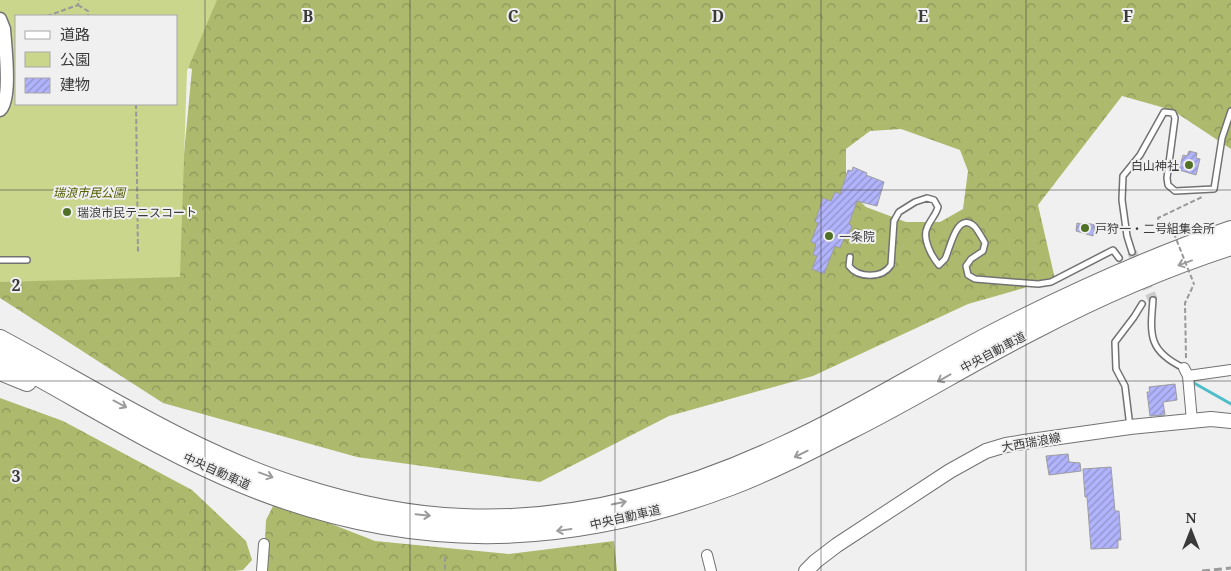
<svg xmlns="http://www.w3.org/2000/svg" width="1231" height="571" viewBox="0 0 1231 571" font-family="'Noto Serif','Noto Sans JP',serif">
<defs>
<pattern id="forest-crowns" width="20" height="18" patternUnits="userSpaceOnUse" patternTransform="scale(1.25)"><rect width="20" height="18" fill="#adb96c"/><path d="M2 6a3 3 0 1 1 6 0M12 15a3 3 0 1 1 6 0" fill="none" stroke="#8e975a"/></pattern>
<pattern id="building-hatch" width="6" height="6" patternUnits="userSpaceOnUse" patternTransform="scale(1.25)"><rect width="6" height="6" fill="#b1b3fb"/><path d="M-1 1l2-2M0 6l6-6M5 7l2-2" fill="none" stroke="#9193cc"/></pattern>
</defs>
<rect width="100%" height="100%" fill="#f0f0f1"/>
<path fill="url(#forest-crowns)" fill-rule="evenodd" d="M110,0H1231V149L1172,110L1122,96L1038,205L1055,279L968,304L813,376L669,416L540,482L357,457L163,403L0,298V270H173L192,69L176,64V16ZM901,129L960,150L968,171L963,209L940,222H906L866,207L846,187V149L870,131Z
M0,398L63,421L192,490L246,541L252,560L243,570L235,571H0Z
M275,502L375,541L509,554L614,541L617,571H261L264,561L266,520Z"/>
<path fill="#cad68c" fill-rule="evenodd" d="M0,0H217L187,71L180,277L0,282ZM16,16H176V104H16Z"/>
<g fill="none" stroke-linecap="round" stroke-linejoin="round">
<path stroke="#4dbec8" stroke-width="3" d="M1194,383L1231,404"/>
</g>
<path fill="url(#building-hatch)" stroke="#9d9d9e" d="M1189,151L1197,153L1196,158L1200,159L1196,175L1179,170L1183,155L1187,156Z
M853,167L867,173L866,175L884,182L877,206L857,201L849,224L852,226L848,237L845,236L840,248L835,246L824,274L812,269L817,256L813,255L816,244L811,242L818,223L815,222L823,198L831,201L835,192L840,194L848,170L852,171Z
M1077,223L1085,225L1086,223L1095,225L1093,236L1076,231Z
M1175,384L1177,400L1163,402L1165,415L1150,416L1147,392H1150L1149,387Z
M1068,454L1069,462L1080,463L1081,471L1049,475L1046,456Z
M1111,467L1115,511H1119L1121,540H1118V548L1091,549L1087,497H1085L1083,469Z"/>
<g fill="none" stroke-linecap="round" stroke-linejoin="round">
<path stroke="#cccccd" stroke-width="10" stroke-dasharray="10 5" stroke-linecap="butt" d="M1132,252L1153,300"/>
<defs>
<path id="service" d="M1132,252L1127,236L1122,200L1123,176L1140,155L1164,112L1173,113L1175,118L1167,178L1168,185L1175,191L1214,189L1222,138L1231,111
M850,257L849,266C858,278 882,279 891,265L894,221L899,212L915,202L927,198L934,200L938,207C936,215 930,220 927,228C922,239 932,257 939,265C941,263 943,261 945,259C950,250 956,211 974,226C978,230 982,238 985,243L983,251L971,259L966,266L968,275L975,279L1038,284L1051,282L1113,250L1119,258
M0,260H27
M1153,300C1150,335 1148,351 1184,368
M1130,427L1125,386L1116,369L1115,342L1134,317L1142,304"/>
<path id="minor" d="M1184,368L1188,376L1192,421
M1188,376L1231,370
M707,555L711,571
M262,571L264,544"/>
<path id="tertiary" d="M0,19L4,29C5,45 12,100 0,110"/>
<path id="secondary" d="M806,571L816,561L837,545L950,471L986,451L1006,445L1024,442L1130,427L1211,419L1231,421"/>
<path id="motorway" d="M0,339C97,391 194,454 299,487C352,504 408,516 463,518C573,523 681,493 780,447C853,414 921,371 992,334C1070,294 1149,258 1231,230
M0,356C81,399 158,449 243,484C409,552 564,549 731,486C773,470 813,449 852,429C914,398 973,361 1034,330C1097,297 1163,268 1231,246
M0,371L27,382"/>
</defs>
<use href="#service" stroke="#727273" stroke-width="8"/>
<use href="#minor" stroke="#727273" stroke-width="12"/>
<use href="#tertiary" stroke="#727273" stroke-width="15"/>
<use href="#secondary" stroke="#727273" stroke-width="16"/>
<use href="#motorway" stroke="#727273" stroke-width="20"/>
<path stroke="#989899" stroke-width="2" stroke-dasharray="5 2.5" stroke-linecap="butt" d="M78,5L88,11V16
M47,16L78,5L79,0
M136,104L138,254
M1171,226L1159,222L1158,218L1202,197
M1186,358L1185,303L1194,284
M445,557V571"/>
<use href="#service" stroke="#fff" stroke-width="5"/>
<use href="#minor" stroke="#fff" stroke-width="10"/>
<use href="#tertiary" stroke="#fff" stroke-width="12"/>
<use href="#secondary" stroke="#fff" stroke-width="14"/>
<use href="#motorway" stroke="#fff" stroke-width="18"/>
<path stroke="#9b9b9c" stroke-width="3" stroke-dasharray="8 4" stroke-linecap="butt" d="M1202,571L1231,568"/>
<path stroke="#989899" stroke-width="2" stroke-dasharray="5 2.5" stroke-linecap="butt" d="M1171,226L1194,284"/>
</g>
<defs><path id="oneway-shaft" d="M-6 0H5M1.5-3L5.5 0L1.5 3" fill="none" stroke-width="1.6" stroke-linecap="round" stroke-linejoin="round" transform="scale(1.25)"/></defs>
<g stroke="#9c9c9d">
<use href="#oneway-shaft" transform="translate(1185 263) rotate(160)"/>
<use href="#oneway-shaft" transform="translate(944 378) rotate(151)"/>
<use href="#oneway-shaft" transform="translate(120 404) rotate(28)"/>
<use href="#oneway-shaft" transform="translate(801 454) rotate(154)"/>
<use href="#oneway-shaft" transform="translate(266 475) rotate(20)"/>
<use href="#oneway-shaft" transform="translate(619 503) rotate(-11)"/>
<use href="#oneway-shaft" transform="translate(423 515) rotate(6)"/>
<use href="#oneway-shaft" transform="translate(564 530) rotate(172)"/>
</g>
<path fill="none" stroke="#3a3a3b" stroke-width="1" stroke-opacity="0.55" d="M205,0V571M410,0V571M615,0V571M821,0V571M1026,0V571M0,190H1231M0,381H1231"/>
<g fill="#507026" stroke="#f0f0f1" stroke-width="2">
<circle cx="1189" cy="165" r="5"/>
<circle cx="67" cy="212" r="5"/>
<circle cx="1085" cy="228" r="5"/>
<circle cx="829" cy="236" r="5"/>
</g>
<g text-anchor="middle" dominant-baseline="central" stroke-width="4" stroke-linejoin="round" paint-order="stroke">
<g font-size="12" fill="#3a3a3b" stroke="#f0f0f1" text-anchor="start">
<text x="1179" y="165" text-anchor="end">白山神社</text>
<text x="77" y="212">瑞浪市民テニスコート</text>
<text x="1095" y="228">戸狩一・二号組集会所</text>
<text x="839" y="236">一条院</text>
</g>
<g font-size="12" font-style="italic" fill="#545d00" stroke="#f0f0f1">
<text x="89" y="192">瑞浪市民公園</text>
</g>
<g font-size="12" fill="#3a3a3b" stroke="#f0f0f1">
<text transform="translate(993 352) rotate(-28)">中央自動車道</text>
<text transform="translate(1031 442) rotate(-10)">大西瑞浪線</text>
<text transform="translate(217 471) rotate(24)">中央自動車道</text>
<text transform="translate(625 517) rotate(-13)">中央自動車道</text>
</g>
</g>
<g font-size="16" text-anchor="middle" font-weight="bold" fill="#3a3a3b" stroke="#f0f0f1" stroke-width="4" stroke-linejoin="round" paint-order="stroke">
<text x="308" y="22">B</text>
<text x="513" y="22">C</text>
<text x="718" y="22">D</text>
<text x="923" y="22">E</text>
<text x="1128" y="22">F</text>
<text x="16" y="291">2</text>
<text x="16" y="482">3</text>
</g>
<rect x="15" y="15" width="162" height="90" fill="#f0f0f1" stroke="#a7a7a8"/>
<rect x="25" y="31" width="25" height="8" fill="#ffffff" stroke="#a7a7a8"/>
<text x="60" y="40" font-size="15" fill="#3a3a3b">道路</text>
<rect x="25" y="52" width="25" height="15" fill="#cad68c" stroke="#a7a7a8"/>
<text x="60" y="65" font-size="15" fill="#3a3a3b">公園</text>
<rect x="25" y="78" width="25" height="15" fill="url(#building-hatch)" stroke="#a7a7a8"/>
<text x="60" y="90" font-size="15" fill="#3a3a3b">建物</text>
<g transform="translate(1191 531)" stroke="#f0f0f1" stroke-width="4" paint-order="stroke">
<path d="M0-4L9 19L0 12L-9 19Z" fill="#3a3a3b"/>
<text y="-8" font-size="14" font-weight="bold" text-anchor="middle" fill="#3a3a3b">N</text>
</g>
</svg>
